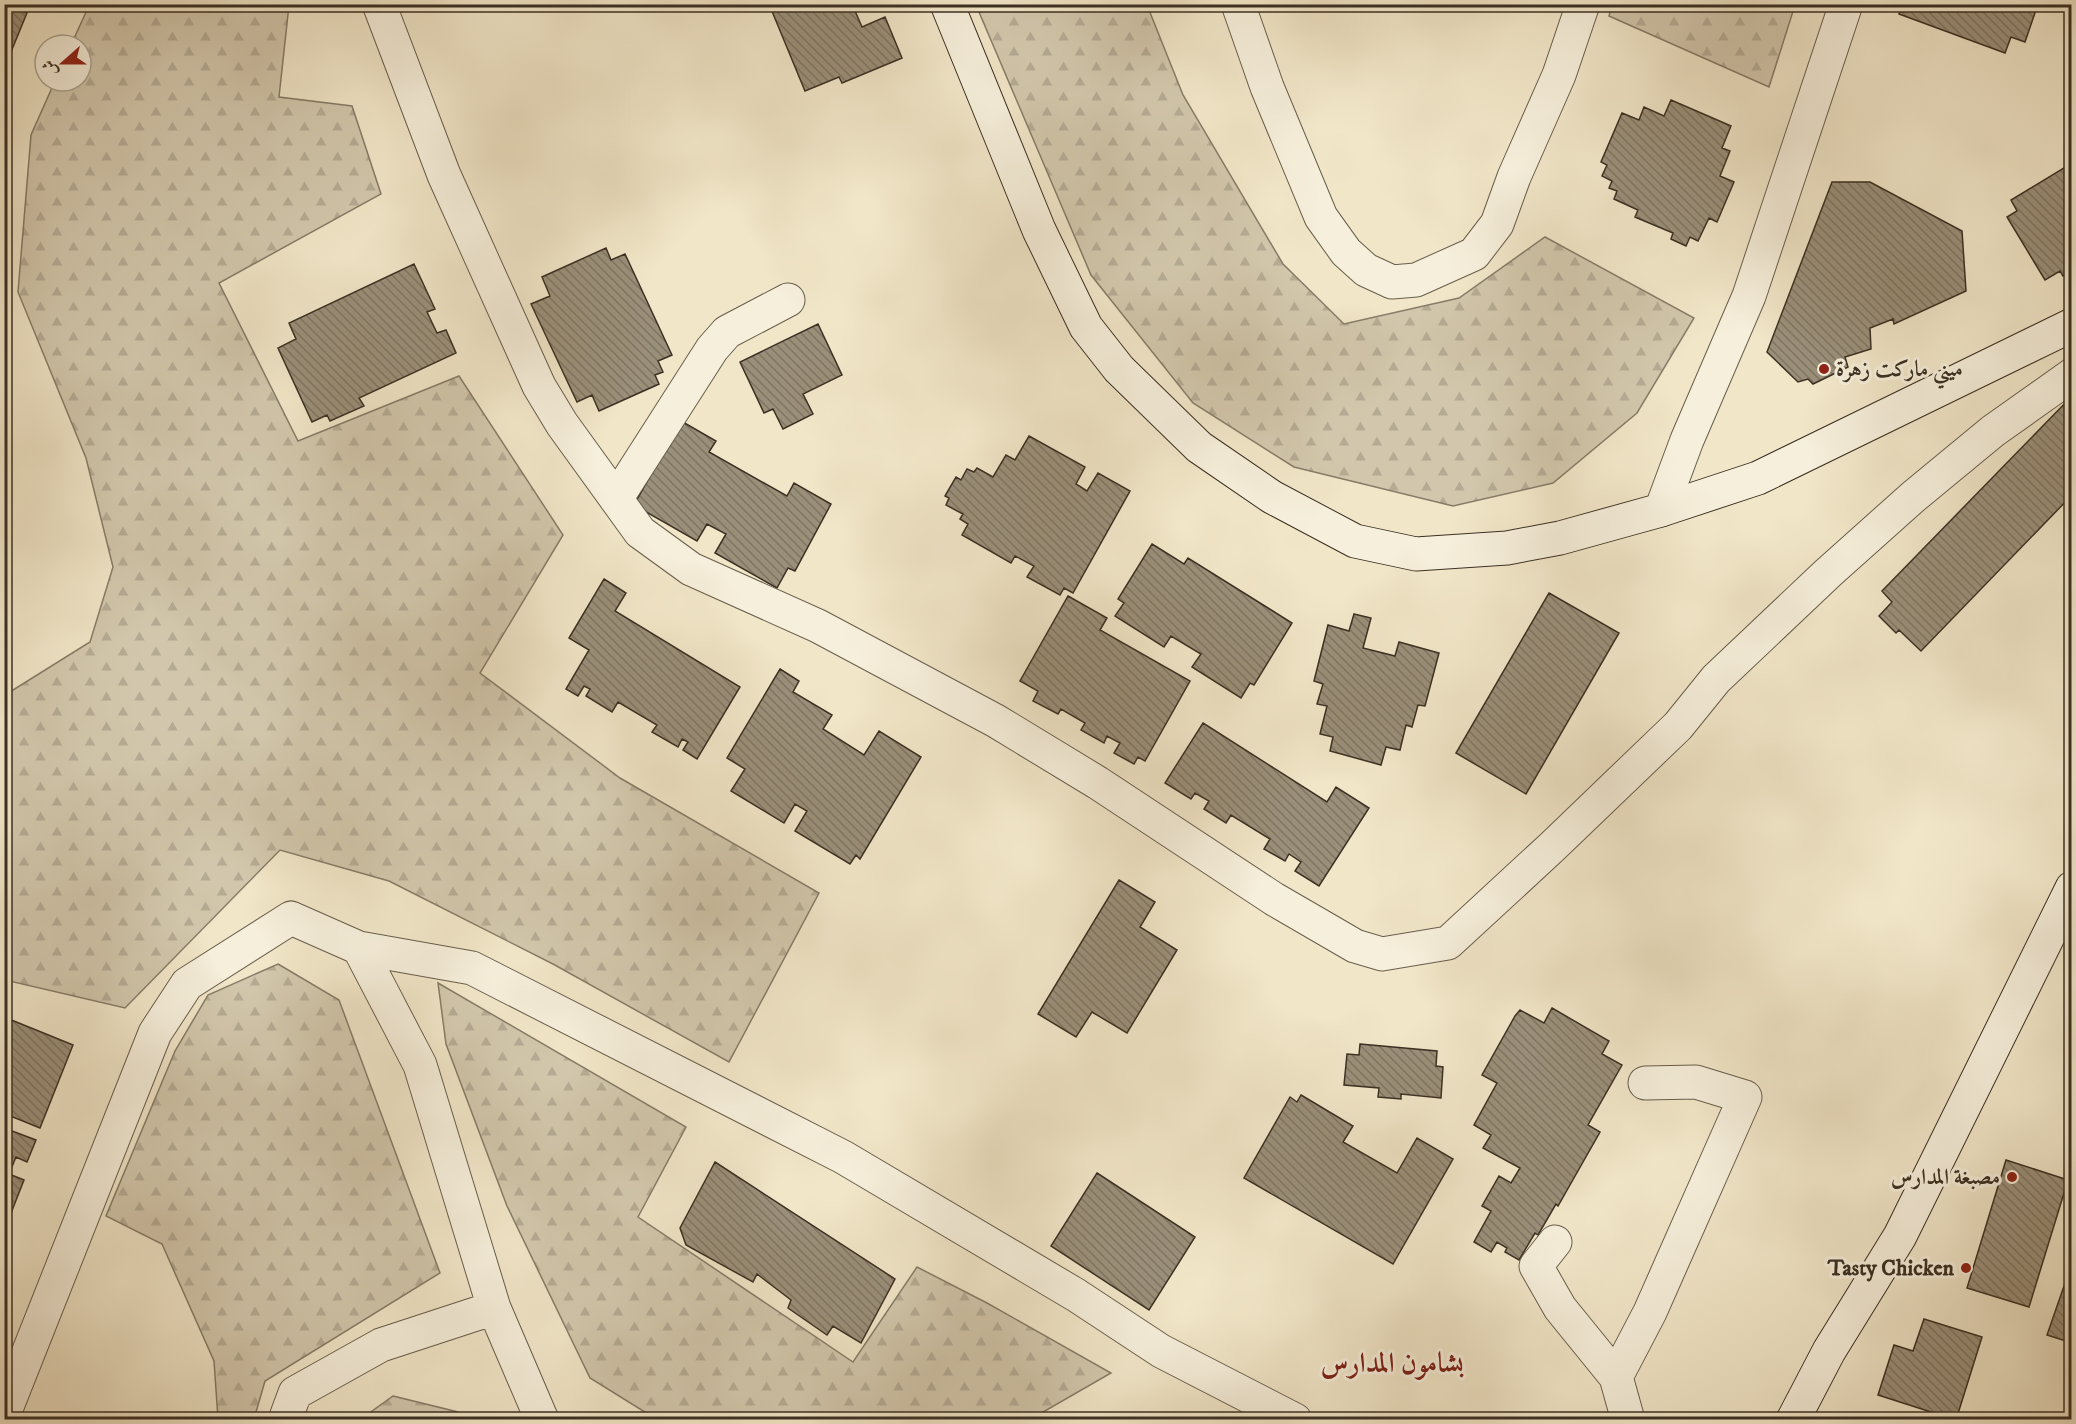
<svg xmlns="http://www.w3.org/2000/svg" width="2076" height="1424" viewBox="0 0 2076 1424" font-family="'IM FELL DW Pica',Amiri,serif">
<defs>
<pattern id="forest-firs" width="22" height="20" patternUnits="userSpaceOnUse" patternTransform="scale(1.5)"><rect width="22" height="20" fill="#d2c7ac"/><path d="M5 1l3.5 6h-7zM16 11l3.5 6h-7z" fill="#b5ab94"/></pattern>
<pattern id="building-back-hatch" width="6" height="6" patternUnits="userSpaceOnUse" patternTransform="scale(1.5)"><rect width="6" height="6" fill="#9a8f79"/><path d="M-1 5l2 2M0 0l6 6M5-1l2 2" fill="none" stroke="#7f7563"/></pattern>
</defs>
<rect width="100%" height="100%" fill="#f1e6c8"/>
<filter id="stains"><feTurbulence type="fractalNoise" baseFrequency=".00333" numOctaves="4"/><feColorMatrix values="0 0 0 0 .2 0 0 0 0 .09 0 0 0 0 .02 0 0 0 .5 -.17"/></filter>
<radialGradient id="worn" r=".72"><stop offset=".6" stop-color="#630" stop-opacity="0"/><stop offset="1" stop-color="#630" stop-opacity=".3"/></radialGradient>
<path fill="url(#forest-firs)" stroke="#867c68" stroke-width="1.5" d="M99,4L289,5L279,97L352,106L381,194L219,283L298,441L459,376L563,535L480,673L620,778L819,893L729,1062L553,964L389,881L280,850L125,1008L5,980V695L90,642L113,567L86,458L18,292L31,135L55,81H81V45H71L87,10Z
M976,5H1147L1183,95L1283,264L1344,324L1459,298L1545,237L1694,318L1637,413L1553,483L1453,506L1294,467L1193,403L1091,275Z
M1612,5V4L1795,5L1769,87L1609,16Z
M278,964L339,1000L440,1273L265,1381L254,1419H218L214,1361L162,1244L106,1216L175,1051L208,995Z
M438,983L686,1127L638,1217L853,1362L917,1267L987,1303L1111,1373L1031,1419H656L590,1378L507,1206L446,1044Z
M393,1396L458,1412L463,1419H361Z"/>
<path fill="url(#building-back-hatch)" stroke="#3b3023" stroke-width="1.5" d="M4,4H12L11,6L27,13L4,69Z
M769,4H852L862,27L885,17L902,58L842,83L839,77L805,91Z
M1902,4H2038L2025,42L2011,37L2005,53L1899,14Z
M1671,100L1731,126L1722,148L1730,151L1720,176L1734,182L1717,222L1709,218L1698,241L1690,237L1686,246L1671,239L1673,233L1635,217L1638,210L1614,199L1617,191L1609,188L1612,181L1602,176L1607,165L1601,162L1622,113L1639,120L1644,107L1664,116Z
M2072,163V271L2063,276L2060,271L2045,280L2007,217L2017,211L2011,200Z
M1832,182H1870L1962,231L1966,291L1894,324L1893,319L1870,328L1871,349L1845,357L1848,367L1813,384L1808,379L1798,382L1767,352Z
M606,248L611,260L625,254L672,355L658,361L663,372L655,375L659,384L599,411L592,395L577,402L531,304L550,296L542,277Z
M414,264L435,309L427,312L437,333L446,330L456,353L359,398L364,406L330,421L327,415L312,422L278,348L296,339L289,323Z
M818,324L842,375L803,394L813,414L783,429L773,409L764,413L740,362Z
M2072,396V495L1921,651L1899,630L1896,633L1879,616L1892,602L1882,591Z
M681,421L716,441L709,452L787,496L794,483L831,504L795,571L788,568L777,588L715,553L726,534L707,524L697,541L634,505Z
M1029,436L1085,467L1076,484L1087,491L1098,473L1130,491L1073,593L1064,588L1060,595L1027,577L1034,566L1015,556L1011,563L962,535L968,524L960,519L963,514L946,505L949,498L945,496L956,477L961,480L967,469L974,472L977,468L993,477L1006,455L1015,460Z
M1152,544L1184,564L1188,558L1292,623L1254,685L1250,683L1241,698L1192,667L1201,654L1171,636L1164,647L1115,616L1124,603L1118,599Z
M604,579L626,593L615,611L740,687L697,759L683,750L688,742L682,739L678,747L652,732L657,725L618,702L612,712L586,696L590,689L584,686L578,696L566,689L589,650L569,638Z
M1549,593L1619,633L1526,794L1456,753Z
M1068,596L1107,618L1100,630L1190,681L1145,761L1138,757L1134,764L1114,753L1120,743L1107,736L1104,743L1081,730L1085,723L1061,709L1058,714L1033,701L1038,691L1020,681Z
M1354,614L1371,618L1363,648L1395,656L1399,642L1439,653L1425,706L1418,705L1412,727L1406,725L1400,750L1386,747L1381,765L1330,751L1333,737L1320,734L1327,706L1317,704L1323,684L1314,681L1328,625L1349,631Z
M780,669L799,681L793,692L832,715L823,729L864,755L879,731L921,757L860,859L856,855L850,864L795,831L807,811L795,804L784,823L731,791L745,769L727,758Z
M1203,723L1327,802L1336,787L1369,808L1319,886L1295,871L1301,862L1289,854L1285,861L1264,849L1270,839L1231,815L1226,823L1204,809L1209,801L1195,793L1191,799L1165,783Z
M1119,880L1155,902L1140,927L1177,950L1127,1033L1092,1012L1076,1037L1038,1014Z
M1552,1008L1609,1041L1602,1054L1622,1065L1588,1125L1600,1132L1558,1206L1556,1204L1538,1235L1535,1233L1519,1260L1505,1252L1507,1248L1497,1242L1491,1252L1474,1242L1491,1211L1482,1206L1499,1176L1511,1183L1520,1168L1483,1148L1491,1135L1474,1125L1497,1083L1482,1075L1515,1016L1520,1010L1544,1023Z
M4,1017L73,1045L40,1128L8,1115L7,1120L4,1119Z
M1360,1044L1437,1051L1436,1066L1443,1067L1441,1098L1401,1094V1099L1378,1097L1379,1088L1344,1085L1347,1054L1359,1055Z
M1301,1095L1353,1126L1343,1142L1397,1173L1417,1138L1453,1159L1393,1264L1244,1178L1290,1097L1297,1102Z
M4,1128L36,1140L27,1162L16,1157L9,1174L24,1180L4,1231Z
M2006,1160L2068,1180L2029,1307L1967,1288Z
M715,1162L895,1279L861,1343L833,1326L827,1335L788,1308L791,1300L757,1274L753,1282L686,1245L680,1228Z
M1097,1173L1195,1237L1149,1310L1051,1246Z
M2072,1263V1343L2047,1335Z
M1924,1319L1982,1337L1956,1420L1878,1395L1894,1345L1913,1351Z"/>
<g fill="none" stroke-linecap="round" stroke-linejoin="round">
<defs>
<path id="street" d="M379,4L444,175L539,386L562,424L640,532L691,569L818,626L996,721L1098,783L1274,899L1355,946L1382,954L1448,943L1552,847L1678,726L1716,679L1828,573L1913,497L1993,431L2072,375
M1238,4L1267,87L1321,217L1346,252L1366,270L1392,282L1416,280L1474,254L1497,224L1514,177L1559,75L1583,4
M616,499L712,349L727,332L788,300
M1661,510L1687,440L1749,296L1846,4
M359,948L420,1065L494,1308L542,1420
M1555,1242L1536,1266L1560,1308L1616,1377
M4,1414L155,1033L187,984L291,918L359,948L472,968L843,1157L1076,1295L1161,1351L1295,1420
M285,1420L295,1393L381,1345L494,1308
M1628,1420L1616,1377L1650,1312L1745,1097L1696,1082L1645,1083"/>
<path id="secondary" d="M947,4L1039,230L1086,327L1119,369L1199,447L1272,497L1355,541L1416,554L1507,548L1560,538L1661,510L1758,478L2072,325
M1793,1420L1829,1351L1900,1236L2072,888"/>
</defs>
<use href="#street" stroke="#685e4c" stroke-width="35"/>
<use href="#secondary" stroke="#3b3023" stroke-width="35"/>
<use href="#street" stroke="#f6efdb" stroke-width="33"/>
<use href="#secondary" stroke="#f6efdb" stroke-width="33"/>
</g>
<g fill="#8f2418" stroke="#f6efdb" stroke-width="2">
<circle cx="1824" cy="369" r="6"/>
<circle cx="2012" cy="1177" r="6"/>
<circle cx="1966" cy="1268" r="6"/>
</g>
<g text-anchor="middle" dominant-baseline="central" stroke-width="6" stroke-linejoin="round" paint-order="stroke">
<g font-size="22" font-weight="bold" fill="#3b3023" stroke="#f6efdb" text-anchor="end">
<text x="1836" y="369" text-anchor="start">ميني ماركت زهرة</text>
<text x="2000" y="1177">مصبغة المدارس</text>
<text x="1954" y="1268">Tasty Chicken</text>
</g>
<g font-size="28" font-weight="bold" fill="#7a1f14" stroke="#f6efdb">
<text x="1392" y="1363">بشامون المدارس</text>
</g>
</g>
<rect width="2076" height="1424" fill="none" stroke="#f1e6c8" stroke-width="24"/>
<rect x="6" y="6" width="2064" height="1412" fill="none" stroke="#3b3023" stroke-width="3"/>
<rect x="12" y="12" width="2052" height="1400" fill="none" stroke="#3b3023" stroke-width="1.5"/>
<g transform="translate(63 63) rotate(249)"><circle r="28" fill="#f6efdb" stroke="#aba391" stroke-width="1.5"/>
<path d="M0-4.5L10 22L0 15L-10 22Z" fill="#8f2418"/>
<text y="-9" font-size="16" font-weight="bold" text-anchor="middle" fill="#3b3023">ش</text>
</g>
<rect width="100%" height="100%" filter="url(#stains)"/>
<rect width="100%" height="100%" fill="url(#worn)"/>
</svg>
